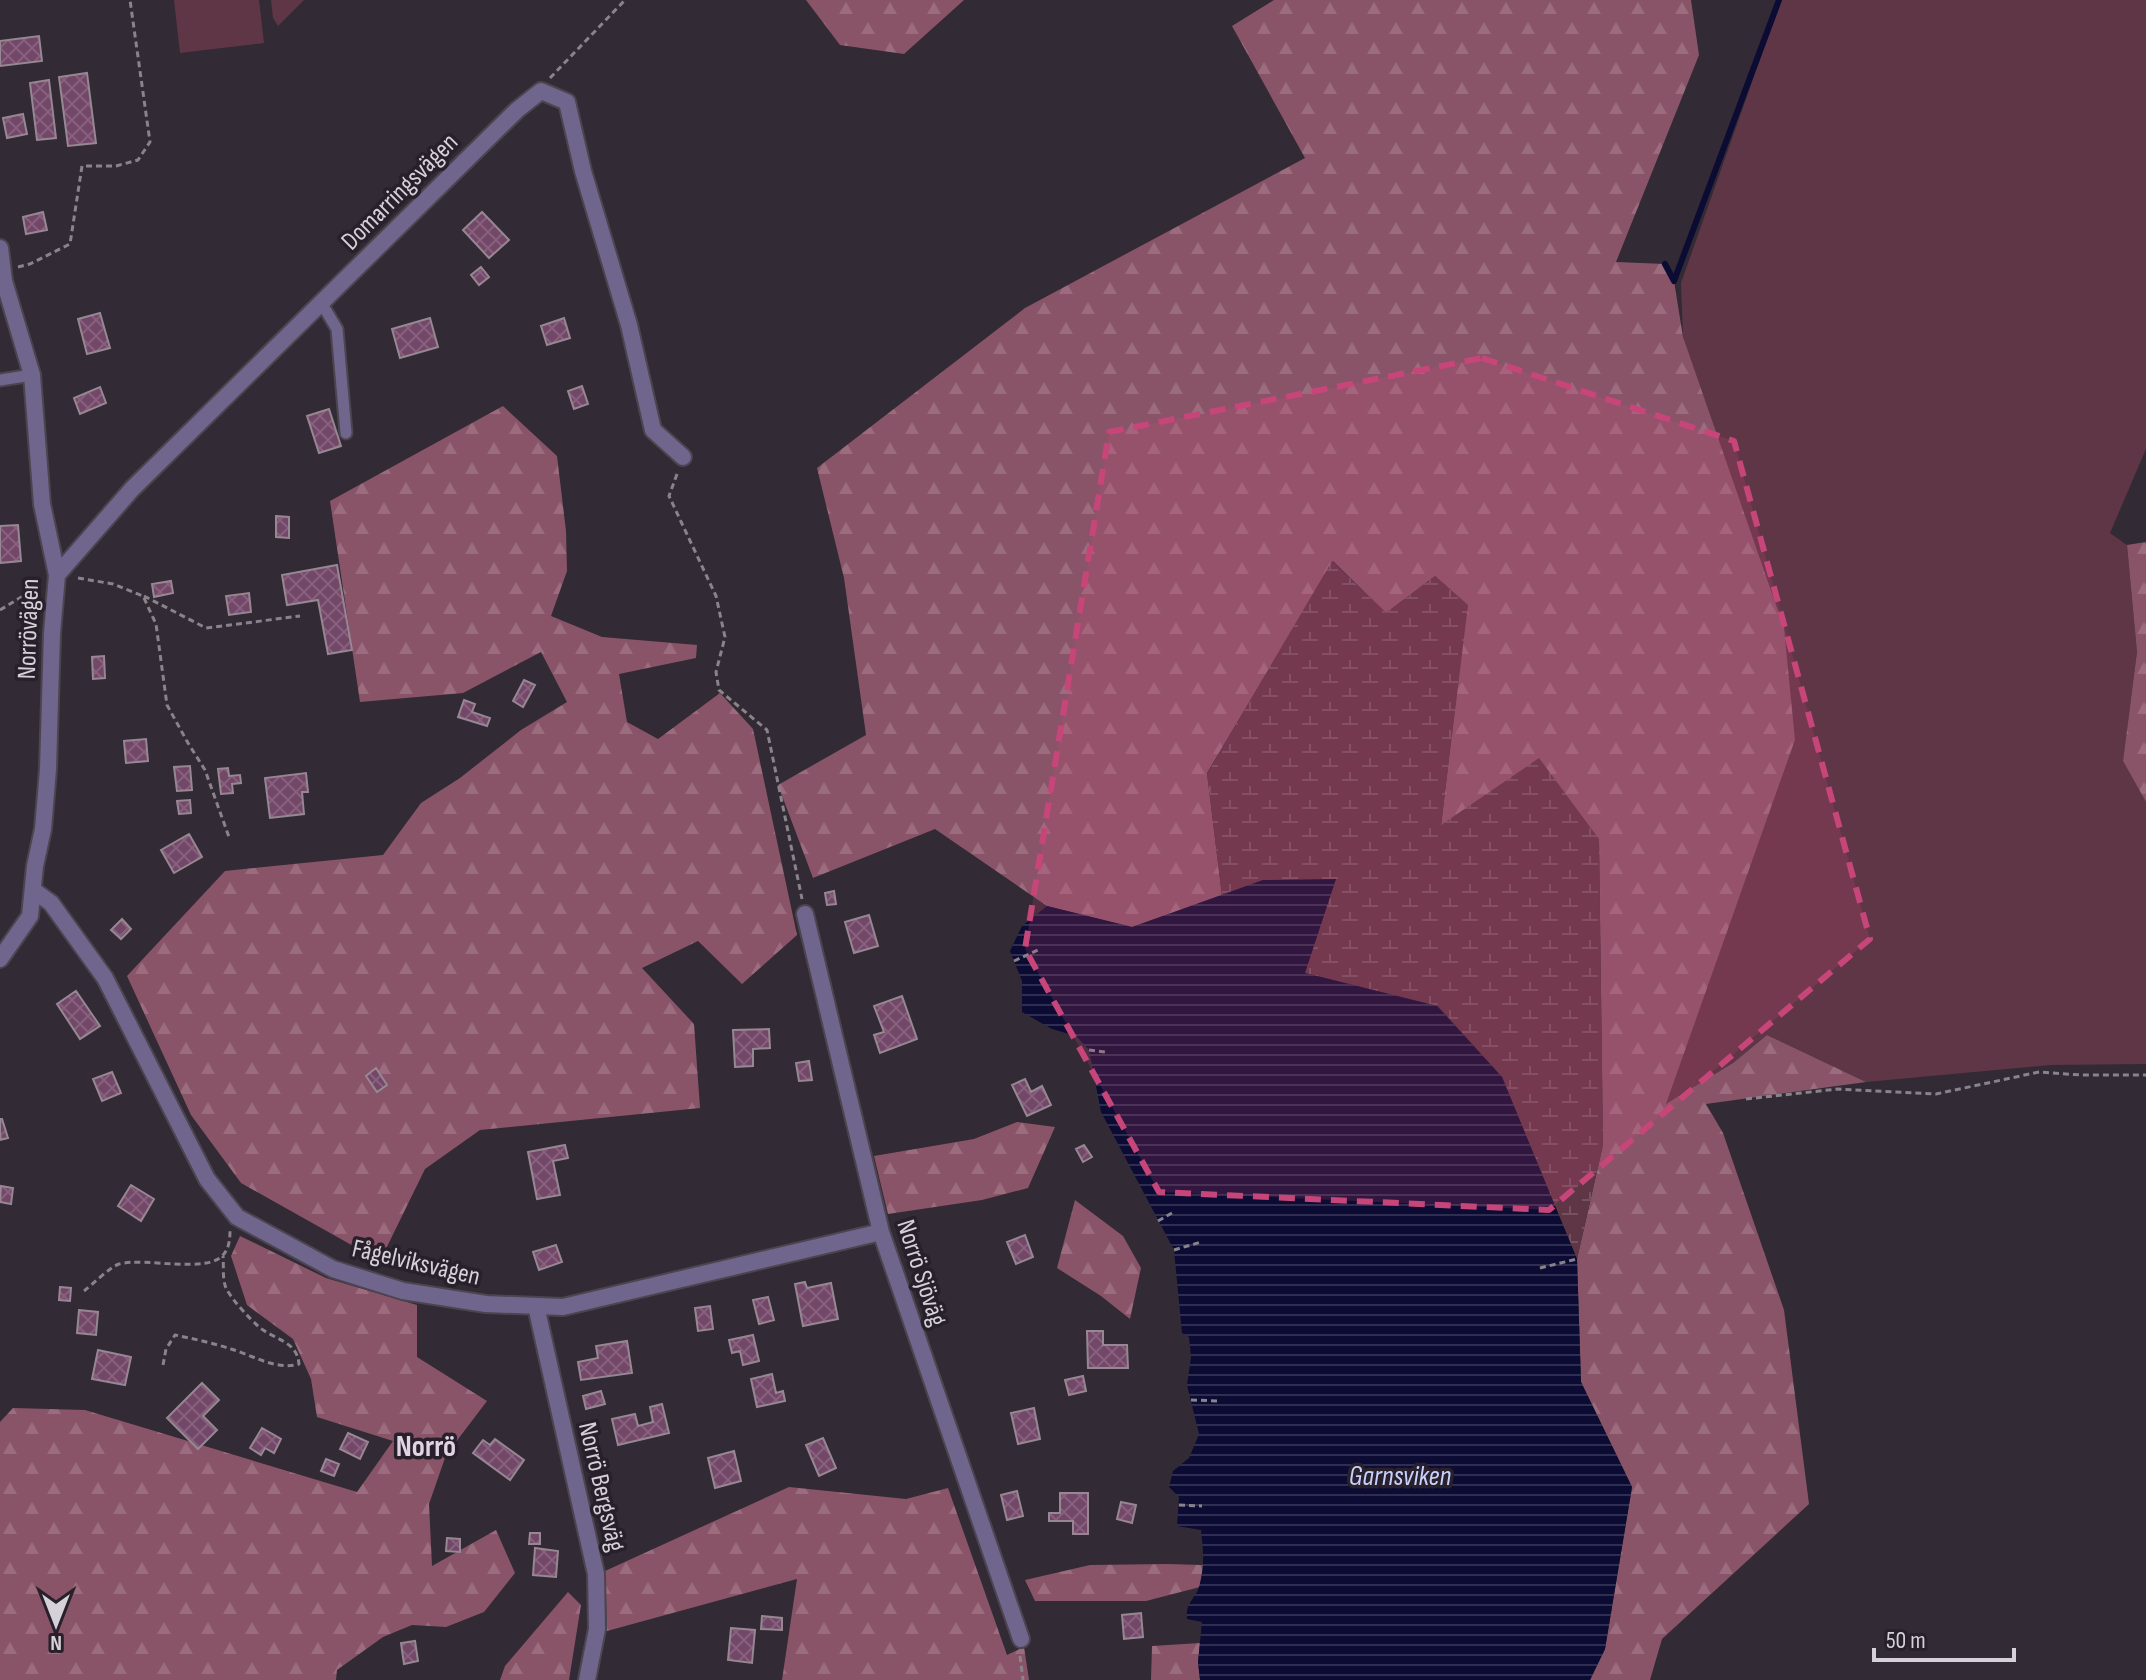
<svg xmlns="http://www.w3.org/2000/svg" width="2146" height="1680" viewBox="0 0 2146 1680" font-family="'Sofia Sans Condensed',sans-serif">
<defs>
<pattern id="forest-firs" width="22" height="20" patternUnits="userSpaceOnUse" patternTransform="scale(2)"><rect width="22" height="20" fill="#8a5468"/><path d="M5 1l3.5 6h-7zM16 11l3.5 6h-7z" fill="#9a6c7d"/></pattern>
<pattern id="wetland-marsh" width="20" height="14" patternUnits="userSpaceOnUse" patternTransform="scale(2)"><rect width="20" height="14" fill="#5f3645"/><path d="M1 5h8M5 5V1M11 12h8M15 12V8" fill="none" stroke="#75525f"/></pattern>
<pattern id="water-rules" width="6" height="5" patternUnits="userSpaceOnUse" patternTransform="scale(2)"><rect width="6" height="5" fill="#0c0b33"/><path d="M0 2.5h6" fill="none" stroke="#2f2e50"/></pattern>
<pattern id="building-cross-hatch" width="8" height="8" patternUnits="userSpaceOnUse" patternTransform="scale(2)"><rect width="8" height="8" fill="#734768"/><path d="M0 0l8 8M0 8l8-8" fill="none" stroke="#86607d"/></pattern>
</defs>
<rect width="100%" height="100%" fill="#322a35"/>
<path fill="#5f3645" d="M174,0H259L264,43L180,53Z
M271,0H304L278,26L273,18Z
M1781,0H2146V449L2110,533L2127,545L2137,652L2123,761L2146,802V1064L2051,1065L1866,1082L1767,1035L1733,1063L1665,1106L1795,740L1683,337L1681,283Z"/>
<path fill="url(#forest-firs)" d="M806,0H964L904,54L840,45Z
M1274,0H1691L1699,55L1616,262L1665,264L1674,281L1683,337L1784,628L1795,740L1666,1104L1733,1063L1767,1035L1866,1082L1706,1104L1723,1133L1784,1310L1809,1504L1662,1639L1650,1680H1590L1605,1649L1632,1487L1581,1382L1577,1259L1603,1145L1599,839L1441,826L1467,605L1435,576L1386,613L1333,561L1207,773L1222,896L1132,927L1047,906L935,829L813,878L778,785L866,735L844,578L817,468L1025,308L1305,158L1232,26Z
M503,406L557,456L566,531L567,571L551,616L602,637L697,645L696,658L619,674L627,722L658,739L720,693L753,729L797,935L742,984L698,941L642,968L694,1024L700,1108L480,1130L425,1169L380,1261L241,1183L191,1115L127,976L225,871L383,855L421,803L460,778L521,730L567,702L541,652L463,693L360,702L330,501Z
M2146,542V802L2123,761L2137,652L2127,545Z
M1017,1122L1055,1127L1028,1188L982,1200L888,1214L874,1156L974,1139Z
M1075,1200L1123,1236L1141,1268L1130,1319L1101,1296L1057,1268Z
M240,1236L326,1278L417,1305V1357L487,1401L446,1455L429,1504L432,1566L496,1530L515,1573L484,1612L446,1627L412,1625L383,1637L337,1670L336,1680H0V1422L13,1408L85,1410L357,1492L393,1441L317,1417L311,1379L293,1339L247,1305L231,1256Z
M789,1487L906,1499L948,1488L1007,1655L1024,1647L1029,1680H782L797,1579L607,1631L605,1571Z
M1167,1564L1203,1565L1200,1587L1146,1601H1035L1025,1580L1090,1565Z
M568,1592L581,1605L569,1680H500L505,1666Z
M1200,1643L1198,1662L1200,1680H1151L1152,1646Z"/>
<path fill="url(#wetland-marsh)" d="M1332,561L1386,613L1435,576L1468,605L1441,825L1539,758L1599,839L1603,1145L1577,1259L1502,1077L1438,1006L1305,973L1263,880L1222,896L1207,774Z"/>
<path fill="url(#water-rules)" d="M1336,879L1305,973L1437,1006L1502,1077L1577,1259L1581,1382L1632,1487L1605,1649L1590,1680H1200L1198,1662L1202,1622L1187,1619C1185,1601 1197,1599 1200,1583C1205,1565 1203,1549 1201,1530L1177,1526L1179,1497L1169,1487L1173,1471L1189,1458L1199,1434L1187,1385L1191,1357L1189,1337L1182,1333L1174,1250L1101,1112L1089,1050L1076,1036L1052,1029L1022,1012V981L1010,951L1022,926L1047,906L1132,927L1263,880Z"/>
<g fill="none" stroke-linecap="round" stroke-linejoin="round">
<path stroke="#0c0b33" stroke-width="6" d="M1665,264L1674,281L1779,0"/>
</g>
<path fill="url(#building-cross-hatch)" stroke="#968792" stroke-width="2" d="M39,36L42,61L0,66V41Z
M87,73L96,143L68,146L59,77Z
M49,80L56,138L37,140L30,83Z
M23,114L27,134L7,138L3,118Z
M43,212L47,230L26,234L23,217Z
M482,212L509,240L489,258L463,230Z
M481,267L489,277L479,285L471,275Z
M100,313L110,348L87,354L78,319Z
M430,318L438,347L400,358L392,329Z
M564,318L570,338L547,345L541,326Z
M582,386L588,404L574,409L568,391Z
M100,387L106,403L80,414L74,398Z
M329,409L341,446L319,453L307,416Z
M276,516L289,517V538L276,537Z
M18,525L21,561L0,563V526Z
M337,565L352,650L328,654L318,600L287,605L282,575Z
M171,581L173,593L154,597L152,584Z
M249,593L251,612L229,615L226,596Z
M104,656L105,678L93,679L92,657Z
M524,680L535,685L523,707L513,701Z
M464,700L475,704L472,712L490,718L487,726L458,717Z
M146,739L148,761L126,763L124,741Z
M190,766L192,790L177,791L174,767Z
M228,768L229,776L240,775L241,783L232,784L233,793L221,794L218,769Z
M306,773L308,792H302L304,814L270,818L265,778Z
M190,800L191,813L179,814L177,801Z
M189,834L202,857L174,873L161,850Z
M834,891L836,904L827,905L825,893Z
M869,915L878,946L854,953L845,922Z
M122,919L131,929L121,939L111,930Z
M76,991L100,1026L80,1039L57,1004Z
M902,996L917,1039L880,1053L874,1035L884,1032L874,1006Z
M769,1029L770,1048L753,1049V1066L735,1067L733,1030Z
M809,1061L812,1080L799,1081L796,1063Z
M376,1068L387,1085L377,1092L366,1076Z
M112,1072L121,1093L102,1101L93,1079Z
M1025,1079L1031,1092L1042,1086L1051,1105L1027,1116L1012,1085Z
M0,1119H2L8,1138L0,1140Z
M565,1145L568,1158L553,1161L560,1195L537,1199L528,1152Z
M1084,1145L1092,1157L1083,1162L1076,1149Z
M131,1185L154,1199L141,1221L118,1206Z
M1,1186L13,1188L11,1204L0,1202Z
M1025,1235L1033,1257L1016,1264L1007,1242Z
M556,1245L562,1262L539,1270L533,1252Z
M805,1282L807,1288L831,1283L838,1319L803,1326L795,1284Z
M60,1287L71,1288L70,1301L59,1300Z
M768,1297L774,1320L759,1324L753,1300Z
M710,1306L713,1329L698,1331L695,1308Z
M79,1310L98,1312L96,1335L77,1333Z
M1087,1331H1103V1345H1127L1128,1368H1088Z
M753,1335L759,1361L743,1365L740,1351L732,1353L729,1340Z
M627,1341L632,1373L581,1380L578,1362L598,1358L596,1346Z
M98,1350L131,1357L125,1385L92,1379Z
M772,1374L776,1393L783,1391L785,1401L757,1407L751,1379Z
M1083,1376L1086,1391L1069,1395L1065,1380Z
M202,1383L219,1400L203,1416L217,1430L198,1449L167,1418Z
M601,1391L605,1404L586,1409L583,1396Z
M662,1404L669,1433L618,1445L612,1419L635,1414L638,1426L653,1422L650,1407Z
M1034,1408L1040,1439L1018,1444L1011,1413Z
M262,1428L281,1439L274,1453L265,1448L261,1455L250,1448Z
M348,1433L368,1442L360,1459L340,1449Z
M823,1438L836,1468L819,1476L806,1445Z
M495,1439L524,1460L510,1480L473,1453L483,1440L490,1445Z
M734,1451L741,1481L715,1488L708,1458Z
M326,1459L339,1464L334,1476L321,1471Z
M1017,1491L1023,1516L1007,1520L1001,1495Z
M1060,1493H1088V1534H1073V1521H1049V1513H1060Z
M1121,1502L1136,1505L1132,1523L1117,1519Z
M530,1533H540V1544H529Z
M447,1538L460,1539V1552L446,1551Z
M535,1548L558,1551L556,1577L533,1575Z
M1141,1613L1143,1637L1124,1639L1122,1615Z
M762,1616L782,1618V1630L761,1629Z
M731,1628L755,1630L752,1663L728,1660Z
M415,1641L418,1661L404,1664L401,1643Z"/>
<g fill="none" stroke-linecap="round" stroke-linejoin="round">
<defs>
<path id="service" d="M322,304L337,329L346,433
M0,380L32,375"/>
<path id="minor" d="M0,248L4,281L32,375L42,504L57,575L52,633L48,769L43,829L35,866L30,916L0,959
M57,575L132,489L517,110L541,91L567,102L583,171L629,325L653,430L683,457
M33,890L51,903L105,978L207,1179L237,1217L333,1269L403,1291L486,1304L563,1307L881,1232
M805,914L881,1232L1021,1639
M536,1306L596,1574L597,1629L587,1680"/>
</defs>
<use href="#service" stroke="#4c454f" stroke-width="15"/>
<use href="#minor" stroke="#4c454f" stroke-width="20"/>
<path stroke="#89838b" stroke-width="3" stroke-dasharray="6 4" stroke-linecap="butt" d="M550,78L625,0
M18,267L30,264L70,244L82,166H116L138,160L150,142L130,0
M677,474L669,496L716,596L725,637L716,672L719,690L767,730L802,899
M78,578L113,584L143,596L156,624L167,705L188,743L205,770L229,837
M144,596L206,628L300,616
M0,610L38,587
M1014,961L1040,949
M1089,1050L1105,1052
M1746,1099L1838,1089L1936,1094L2039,1072L2081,1075H2146
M1158,1221L1172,1213
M1174,1250L1201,1242
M1540,1268L1577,1259
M84,1291C93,1284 110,1267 119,1264C144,1257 207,1274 223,1255C229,1249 230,1239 230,1231
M163,1365L166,1349L175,1335C194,1339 213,1343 231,1349C252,1355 277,1371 299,1364C297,1341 275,1340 259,1327C249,1318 232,1300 226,1288C222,1279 224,1265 223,1256
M1191,1400L1219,1401
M1179,1505L1202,1506
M1020,1656L1023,1680"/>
<use href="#service" stroke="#70658c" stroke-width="11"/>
<use href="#minor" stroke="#70658c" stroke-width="16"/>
</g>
<path fill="#c7467a" fill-opacity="0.2" stroke="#c7467a" stroke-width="6" stroke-dasharray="16 10" stroke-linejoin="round" d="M1482,358L1734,441L1870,939L1549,1210L1159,1192L1025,949L1109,432Z"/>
<g text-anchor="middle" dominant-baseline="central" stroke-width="7" stroke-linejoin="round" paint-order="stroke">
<g font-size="26" fill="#d6d1d8" stroke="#28202b">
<text transform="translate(400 192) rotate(-45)">Domarringsvägen</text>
<text transform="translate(29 629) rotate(-88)">Norrövägen</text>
<text transform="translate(416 1263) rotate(13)">Fågelviksvägen</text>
<text transform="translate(921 1273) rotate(72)">Norrö Sjöväg</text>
<text transform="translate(601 1487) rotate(77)">Norrö Bergsväg</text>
</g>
<g font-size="28" font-style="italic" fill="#c8d1fe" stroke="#28202b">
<text x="1400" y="1476">Garnsviken</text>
</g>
<g font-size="30" font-weight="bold" fill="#e0d5e4" stroke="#28202b">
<text x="426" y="1447">Norrö</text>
</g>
</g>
<g transform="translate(56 1624) rotate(180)" stroke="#28202b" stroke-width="6" paint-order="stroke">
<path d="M0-6L14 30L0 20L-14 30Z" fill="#d6d1d8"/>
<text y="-12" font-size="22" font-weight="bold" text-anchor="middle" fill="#d6d1d8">N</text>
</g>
<path d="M1874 1648v12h140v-12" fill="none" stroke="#d6d1d8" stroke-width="4"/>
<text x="1886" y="1648" font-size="24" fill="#d6d1d8" stroke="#28202b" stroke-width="6" paint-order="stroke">50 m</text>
</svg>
